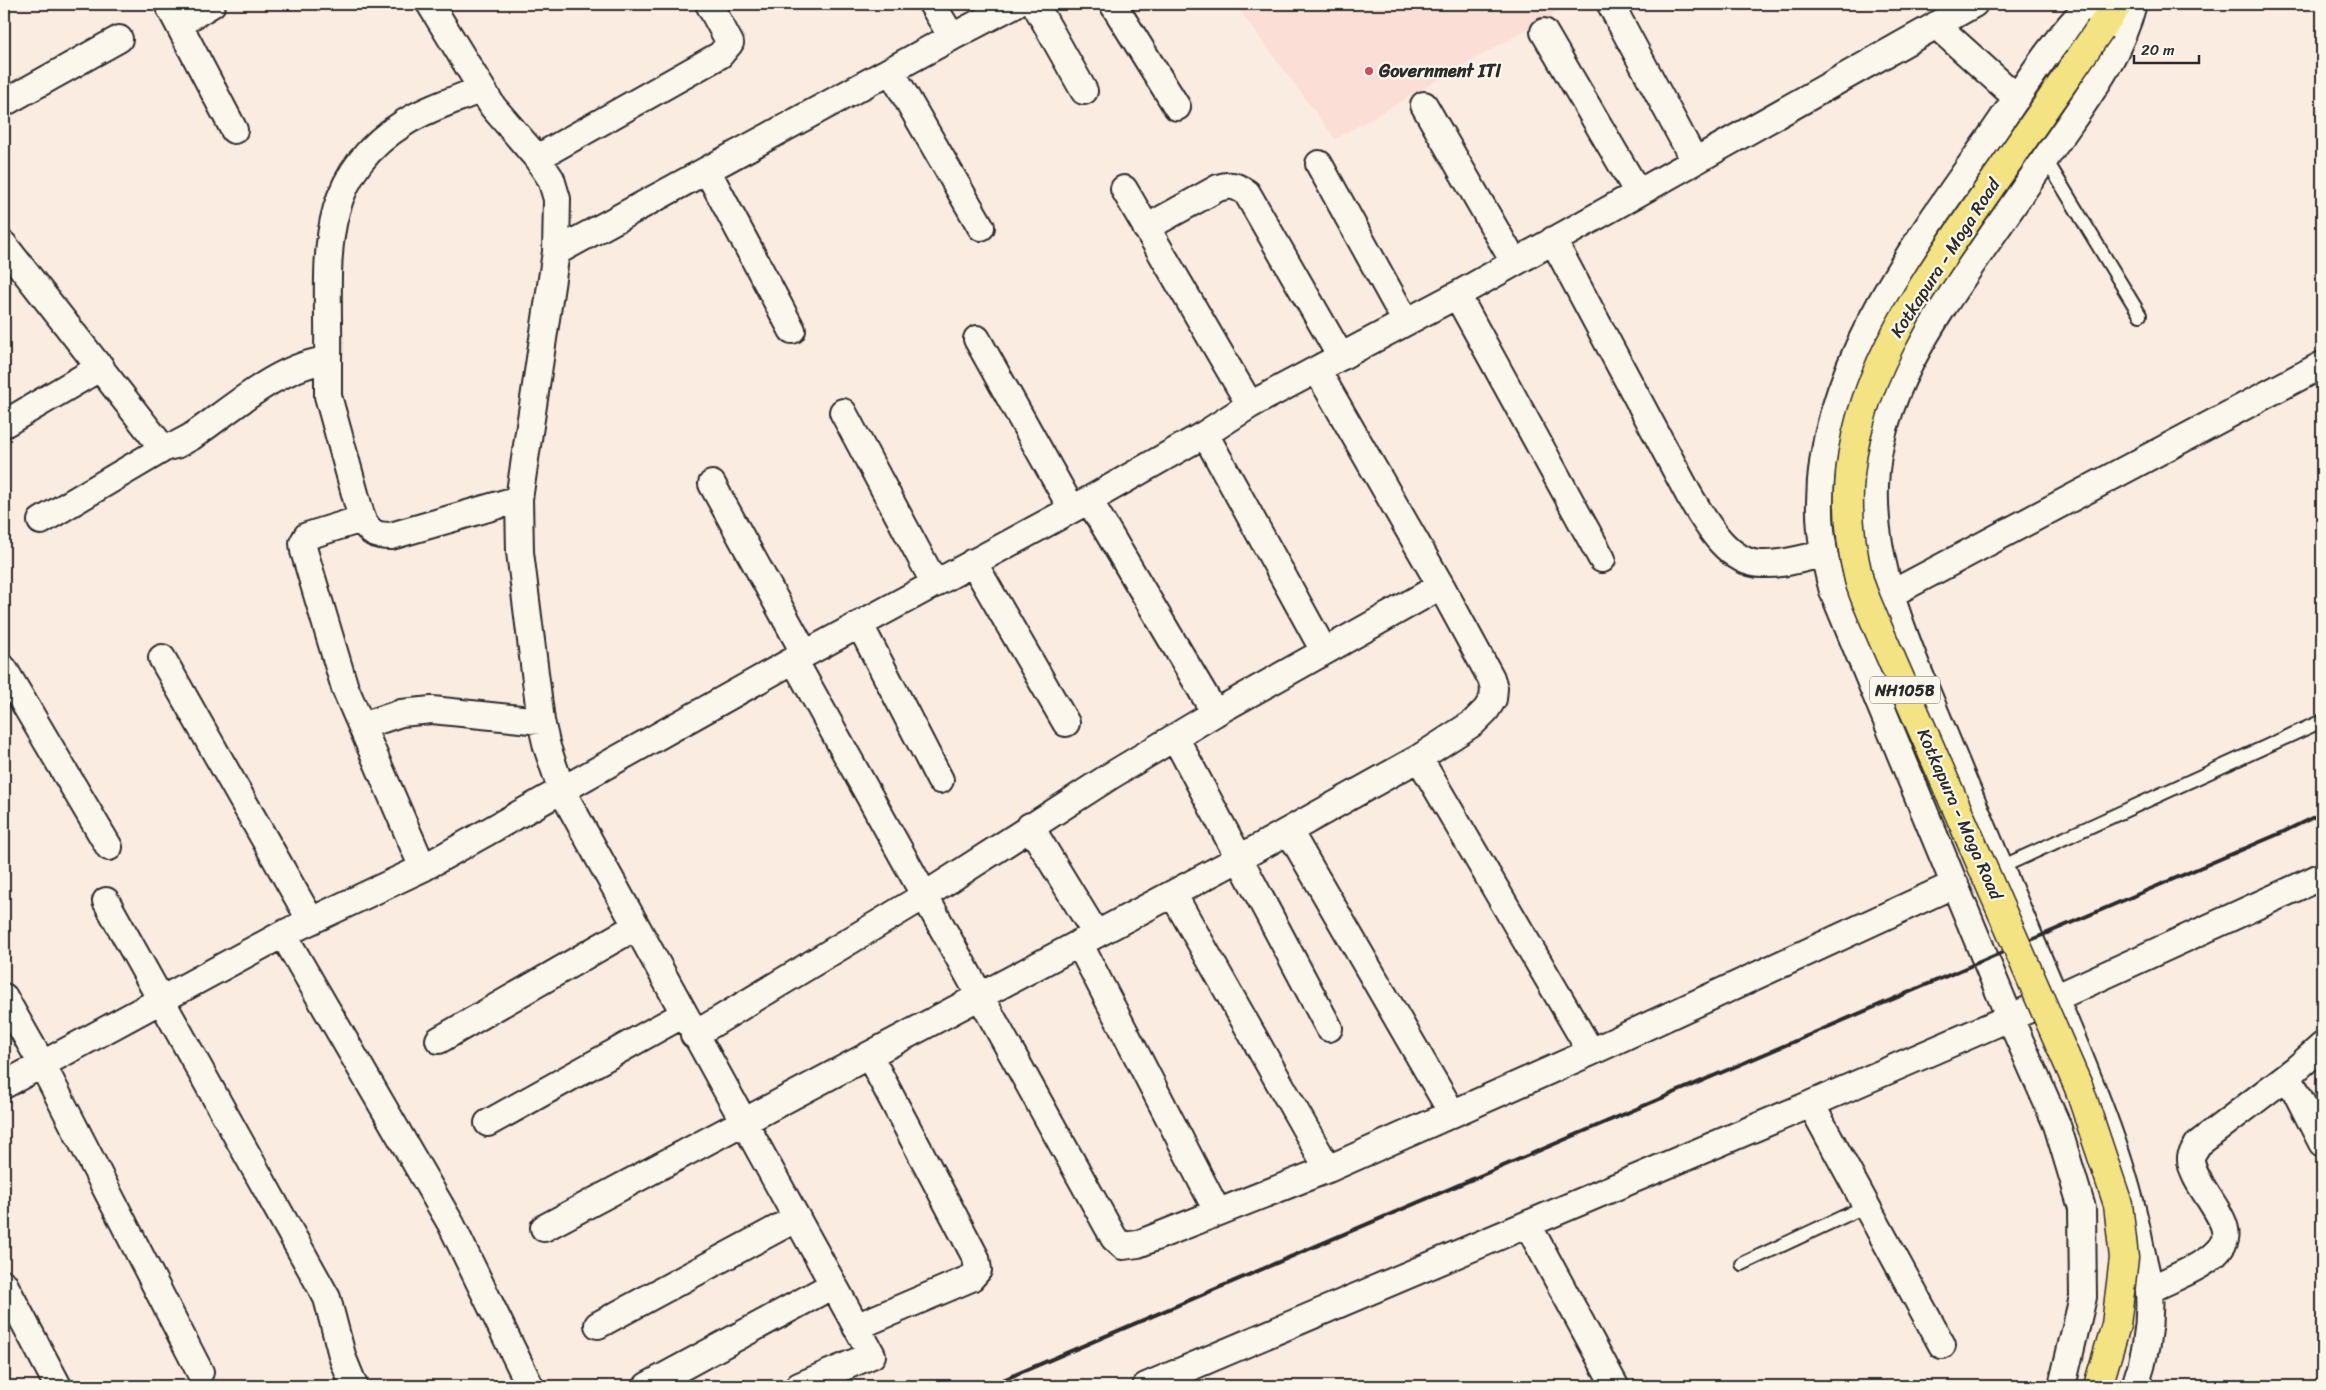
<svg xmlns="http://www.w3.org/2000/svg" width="2326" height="1390" viewBox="0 0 2326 1390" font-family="Sriracha,sans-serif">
<rect width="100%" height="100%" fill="#fbece2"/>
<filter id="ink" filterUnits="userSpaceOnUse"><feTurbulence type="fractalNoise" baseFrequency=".02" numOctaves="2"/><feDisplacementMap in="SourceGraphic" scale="10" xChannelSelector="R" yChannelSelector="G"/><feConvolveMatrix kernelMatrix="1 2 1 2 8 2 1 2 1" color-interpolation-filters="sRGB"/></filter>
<g filter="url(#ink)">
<path fill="#fbded6" d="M1235,4H1571L1335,139Z"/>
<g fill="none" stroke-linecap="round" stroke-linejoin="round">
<defs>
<path id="service" d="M2045,158L2140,315
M1999,868L2322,721
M1742,1264L1866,1206"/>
<path id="minor" d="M168,4L234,130
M430,4L493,107L537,158L551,179L557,199L556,252L519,499L520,552L541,721L547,747L562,791L872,1355L799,1386
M932,4L952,37L1015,4
M1035,4L1084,91
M1113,4L1177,107
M2133,4C2120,54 2091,93 2061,136C2037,171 2012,206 1988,241C1938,313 1878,394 1875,485C1872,566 1907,643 1937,717C1976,813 2017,907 2057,1003C2090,1082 2124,1160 2140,1245C2143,1260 2148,1275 2149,1290C2151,1323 2146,1355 2135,1386
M1611,5L1694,160
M179,24L212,4
M1936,25L2017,98
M1544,32L1637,191
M891,71L981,227
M4,103L119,39
M1424,105L1514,262
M537,158L720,55L730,43L709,4
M1319,164L1406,322
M707,170L792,330
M1124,189L1250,405
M1146,228L1218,188C1230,184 1236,185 1247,193L1341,357
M1553,240L1689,495C1704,520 1728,564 1762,564C1783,565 1803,558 1823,554
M4,245L158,442L166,447L176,445L191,437C232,409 278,366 328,360V396L362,519C370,533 375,536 391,536L519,499
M556,252L952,37
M1457,295L1602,559
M977,339L1072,509
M328,360C330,265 312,181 404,123C427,108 456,100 481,89
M843,412L935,584
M4,424L101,367
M1205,434L1324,651
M712,484L805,654
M1089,500L1215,713
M362,519L307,536L303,543L304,551L345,688L423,868
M41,521L166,447
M973,562L1066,723
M1891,594L2322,365
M860,625L940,780
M162,658L311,921
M794,660C900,853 1009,1045 1114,1238L1123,1246L1138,1244L1328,1169L1591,1052L1955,884
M4,669L109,847
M362,726L401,713L432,710L541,721
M1175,737L1329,1028
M1419,758L1591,1052
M1030,826L1096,934
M1289,831L1452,1113
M1173,894L1328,1169
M106,901L327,1298L343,1359L354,1386
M283,934L451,1224L530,1386
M1079,943L1217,1211
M4,997L42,1064L200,1372
M694,1035L924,896L1112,775L1215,713L1441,586
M439,1040L635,927
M2288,1076L2322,1143
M4,1085L283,934L423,868L794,660L1089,500L1205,434L1250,405L1457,295L1974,4
M1811,1104L1942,1345
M488,1123L684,1014
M1528,1225L1615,1386
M544,1228L1238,859L1419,758L1473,723L1486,710L1493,699L1494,688L1491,678L1441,586L1317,370
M4,1284L58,1386
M2149,1290C2169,1279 2212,1265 2223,1244C2237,1221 2189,1184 2191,1157C2192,1153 2196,1148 2198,1144L2296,1069L2322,1046
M598,1325L797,1218
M856,1327L971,1278L978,1270L976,1258L869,1055
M647,1386L833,1285
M1146,1386L1811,1104L2055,998L2322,876
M2062,1386L2083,1297L2082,1208L2057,1125L2009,1016L1833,591C1825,562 1819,532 1820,502C1821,370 1913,246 1986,143C2019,96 2049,44 2090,4"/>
<path id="trunk" d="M2100,29L2118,4"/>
</defs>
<use href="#service" stroke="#2b2b2b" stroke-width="16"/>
<use href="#minor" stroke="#2b2b2b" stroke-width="30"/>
<use href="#trunk" stroke="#2b2b2b" stroke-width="31"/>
<use href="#service" stroke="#fbf7ec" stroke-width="12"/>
<use href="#minor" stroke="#fbf7ec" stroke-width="26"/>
<use href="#trunk" stroke="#f4e382" stroke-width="28"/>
<path stroke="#2b2b2b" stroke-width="4" d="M989,1386L2281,833L2322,813"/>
<defs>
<path id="trunk-bridge" d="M2098,1386L2116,1325L2124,1258L2118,1204L2079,1088L1877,626C1871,611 1863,595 1859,580C1852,552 1848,519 1849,490C1853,377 1925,282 1986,193C2024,138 2062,84 2100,29"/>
</defs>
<use href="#trunk-bridge" stroke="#2b2b2b" stroke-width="31" stroke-linecap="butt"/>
<use href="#trunk-bridge" stroke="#f4e382" stroke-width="28"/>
</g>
</g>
<circle fill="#d1495b" stroke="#fbf7ec" stroke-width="2" cx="1369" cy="71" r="5"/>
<g text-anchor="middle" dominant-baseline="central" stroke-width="4.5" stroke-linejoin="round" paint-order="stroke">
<rect fill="#fbf7ec" stroke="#696865" stroke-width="1" x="1870" y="676.5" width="70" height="27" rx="4"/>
<g font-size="16" font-weight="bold" fill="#2b2b2b">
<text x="1905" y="690">NH105B</text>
</g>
<g font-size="18" font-weight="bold" fill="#2b2b2b" stroke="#fbf7ec" text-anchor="start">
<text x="1379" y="71">Government ITI</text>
</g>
<g font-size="18" fill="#2b2b2b" stroke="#fbf7ec">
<text transform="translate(1945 258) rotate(-57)">Kotkapura - Moga Road</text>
<text transform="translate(1960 814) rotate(66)">Kotkapura - Moga Road</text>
</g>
</g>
<rect width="2326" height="1390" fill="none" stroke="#fbf7ec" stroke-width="20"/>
<rect x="10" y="10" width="2306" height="1370" fill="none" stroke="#2b2b2b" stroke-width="2" filter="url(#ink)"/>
<path d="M2134 55v8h65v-8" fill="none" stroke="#2b2b2b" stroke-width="2.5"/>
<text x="2141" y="55" font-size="15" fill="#2b2b2b" stroke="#fbf7ec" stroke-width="4" paint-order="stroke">20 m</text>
</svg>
